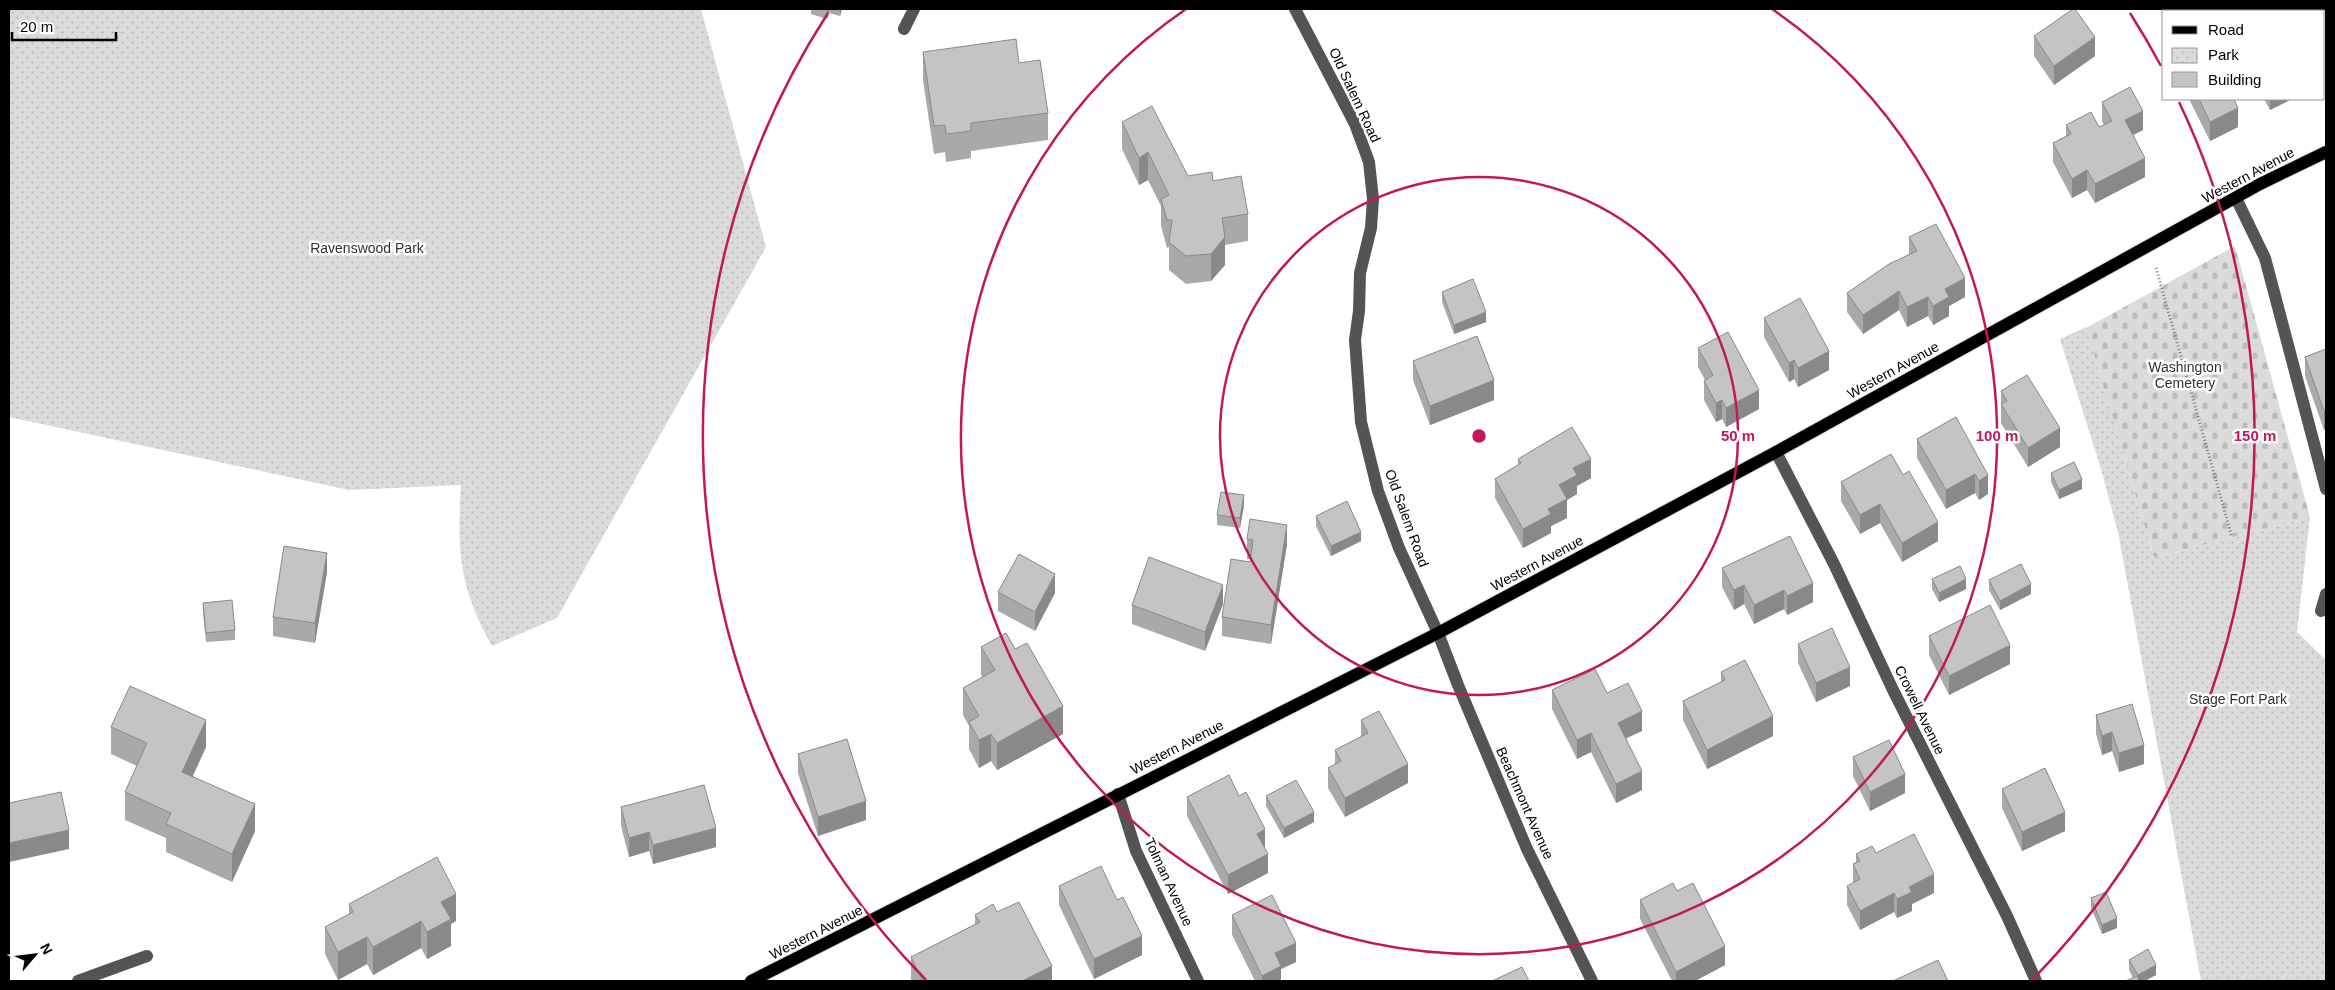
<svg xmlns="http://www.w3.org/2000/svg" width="2335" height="990" viewBox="0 0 2335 990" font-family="Helvetica,sans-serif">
<defs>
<pattern id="cemetery-stones" width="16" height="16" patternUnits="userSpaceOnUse" patternTransform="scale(1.25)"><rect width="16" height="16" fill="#dbdbdb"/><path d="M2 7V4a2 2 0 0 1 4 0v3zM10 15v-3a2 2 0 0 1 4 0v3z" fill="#bababa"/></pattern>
<pattern id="park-dots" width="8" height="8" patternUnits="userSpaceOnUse" patternTransform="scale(1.25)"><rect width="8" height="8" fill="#dbdbdb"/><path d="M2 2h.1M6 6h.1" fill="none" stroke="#bababa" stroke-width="1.8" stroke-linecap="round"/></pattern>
</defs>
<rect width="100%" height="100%" fill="#fff"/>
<path fill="url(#cemetery-stones)" d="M2235,246L2310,517L2154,558L2086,328Z"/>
<path fill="url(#park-dots)" d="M9,9H701L766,247L557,618L492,646C459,587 457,552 461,485L349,490L9,417Z
M2086,327L2154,558L2310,517L2297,632L2326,660V981H2201L2118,532L2101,469L2060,339Z"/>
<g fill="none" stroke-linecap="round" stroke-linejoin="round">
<defs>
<path id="major" d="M751,981L1438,633L1776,452L2260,184L2326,152"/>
</defs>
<use href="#major" stroke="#dbdbdb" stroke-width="14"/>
<path stroke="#767676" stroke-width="3" stroke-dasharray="1 2.5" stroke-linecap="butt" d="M2156,268L2232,537"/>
<path stroke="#545454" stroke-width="12" d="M1295,9L1355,124L1369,162L1373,199L1371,228L1360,273L1359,311L1355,340L1361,422L1378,491L1399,548L1438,633L1458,685L1527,849L1592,981
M904,29L914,9
M2236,198L2265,258L2326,489
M1776,452L1834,564L1893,690L2007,916L2036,981
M2321,611L2326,594
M1118,794L1136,851L1198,981
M78,981L147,956"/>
<use href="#major" stroke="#000" stroke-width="12"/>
</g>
<path fill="#a9a9a9" d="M811,9H842L840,16L829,13L827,19L811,14Z
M2034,36L2095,56L2054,85L2034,56Z
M923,52L1019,63L1048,113V140L971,151V158L946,162L945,152L934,154L923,80Z
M2189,99H2234L2238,127L2210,141Z
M2264,99H2292L2270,110Z
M2102,102L2143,130L2133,135L2145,177L2095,203L2087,190L2072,198L2053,162V143L2066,136V125L2099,127L2104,125L2102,121Z
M1122,122L1188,176L1213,181L1248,214V241L1225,245V265L1211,281L1186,284L1169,270V247L1167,248L1161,226V206L1148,180L1139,185L1122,149Z
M1909,237L1965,297L1949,306V316L1933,325L1928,316L1907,327L1899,310L1863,334L1847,312V293L1909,254Z
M1442,292L1486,322L1454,334L1442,302Z
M1764,318L1829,370L1798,387L1794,379L1789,382L1764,337Z
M1698,348L1759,409L1726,427L1722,419L1716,422L1704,400V381L1705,380L1698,367Z
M2326,349L2324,430L2305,376V357Z
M1413,361L1494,400L1430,425L1413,380Z
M2001,391L2060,447L2028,467L2001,423Z
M1956,417L1988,494L1979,500L1975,493L1946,509L1917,458V439Z
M1891,454L1938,541L1902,562L1880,523L1860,534L1841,501V482Z
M1518,459L1591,478L1577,486V494L1567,500V518L1551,526V533L1523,548L1495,498V479L1518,465Z
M2051,473L2082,489L2059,499L2051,482Z
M1244,505L1240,528L1217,525V515Z
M1316,516L1361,541L1331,556L1316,526Z
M1790,536L1813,602L1787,615L1784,609L1754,624L1744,604L1734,610L1722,587V568Z
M1247,539L1287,544L1271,644L1222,636V617L1250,562V559H1247Z
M327,572L315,643L273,636V617Z
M1932,579L1966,589L1939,602L1932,589Z
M1989,580L2031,594L2000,610L1989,590Z
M998,592L1055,593L1035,631L998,611Z
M203,603L235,630V640L206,642L203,613Z
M1223,604L1205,651L1132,624V605Z
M1929,636L2010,664L1949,695L1929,655Z
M1798,644L1850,686L1816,702L1798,663Z
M981,647L1063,734L997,770L991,761L979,768L969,749V726L963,715V688L982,677L981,674Z
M1721,672L1773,736L1707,769L1683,720V701L1721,682Z
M1552,690L1607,693L1642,731L1626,738L1642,790L1616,803L1591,752L1577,759L1552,709Z
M2096,715L2144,764L2119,772L2112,751L2102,755L2096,734Z
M1361,720L1408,783L1345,817L1328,788V768L1335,765V750L1361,737Z
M111,727L206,747L193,776L255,831L232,882L166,852V838L125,820V792L137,766L111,754Z
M798,754L866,820L818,836L798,773Z
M1853,757L1905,793L1870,811L1853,776Z
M2002,789L2065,831L2022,851L2002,808Z
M1239,796L1265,848L1268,873L1228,894L1187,816V797Z
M1266,796L1314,822L1284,838L1266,806Z
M621,807L716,847L653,864L649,851L629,857L621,826Z
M1876,853L1934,893L1912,904V911L1897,918L1894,912L1860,930L1847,905V886L1853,883V864L1856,862V854Z
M1059,886L1142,955L1094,979L1059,905Z
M2091,898L2117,928L2102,934L2091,908Z
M1640,900L1725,965L1695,981H1672L1640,919Z
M349,904L456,921L451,924V946L427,959L421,948L373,975L367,964L338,980L325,954V927L349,914Z
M997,912L1052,981H911V957L975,924V915Z
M1232,915L1296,962L1281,969V981H1255L1232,935Z
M2129,960L2156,975L2133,978L2129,970Z"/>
<path fill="#898989" d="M827,9H829V13L827,19Z
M840,9H842L840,16Z
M2095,37V56L2054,85V66Z
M2270,99H2292L2270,110Z
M2238,108V127L2210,141V122Z
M2143,111V130L2125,139V120Z
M1148,152V180L1139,185V158Z
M2145,158V177L2095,203V184Z
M2087,170V190L2072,198V179Z
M1225,237V265L1211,281V254Z
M1965,278V297L1949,306V316L1933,325V306L1945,289Z
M1899,291V310L1863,334V315Z
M1928,297V316L1907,327V307Z
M1486,312V322L1454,334V325Z
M1829,351V370L1798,387V368Z
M1794,360V379L1789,382V363Z
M1494,380V400L1430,425V406Z
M1759,390V409L1726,427V408Z
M1722,400V419L1716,422V403Z
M2326,410V429L2324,430V411Z
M2060,428V447L2028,467V448Z
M1591,459V478L1577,486V494L1567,500V518L1551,526V533L1523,548V529L1548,509L1559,485L1573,468Z
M1975,474V493L1946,509V490Z
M1988,475V494L1979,500V481Z
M2082,479V489L2059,499V490Z
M1244,495V505L1240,528V518Z
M1880,504V523L1860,534V515Z
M1938,522V541L1902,562V543Z
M1287,525V544L1271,644V625Z
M1361,532V541L1331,556V546Z
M327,553V572L315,643V623Z
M1055,574V593L1035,631V612Z
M1966,579V589L1939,602V593Z
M1813,583V602L1787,615V596Z
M2031,584V594L2000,610V601Z
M1223,585V604L1205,651V632Z
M1744,585V604L1734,610V590Z
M1784,590V609L1754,624V605Z
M2010,645V664L1949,695V676Z
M1850,667V686L1816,702V683Z
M1063,706V734L997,770V743Z
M1642,711V731L1618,742V723Z
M1773,716V736L1707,769V750Z
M206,720V747L182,799V772Z
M2112,732V751L2102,755V736Z
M1591,733V752L1577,759V740Z
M991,734V761L979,768V740Z
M2144,745V764L2119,772V753Z
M1408,764V783L1345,817V798Z
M1642,771V790L1616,803V784Z
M1905,774V793L1870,811V792Z
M866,801V820L818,836V817Z
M255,804V831L232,882V854Z
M1314,812V822L1284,838V828Z
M2065,812V831L2022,851V832Z
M716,828V847L653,864V845Z
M1265,829V848L1257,834Z
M69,830V849L9,862V843Z
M649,832V851L629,857V838Z
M1268,854V873L1228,894V875Z
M1934,874V893L1912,904V911L1897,918V899L1909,887Z
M1894,893V912L1860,930V911Z
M456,894V921L451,924V946L427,959V932L441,902Z
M2117,918V928L2102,934V925Z
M421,921V948L373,975V947Z
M1142,936V955L1094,979V959Z
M367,937V964L338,980V952Z
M1296,943V962L1281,969V981H1262V976L1275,953Z
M1725,946V965L1695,981H1676V972Z
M2156,965V975L2145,981H2138V975Z
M1052,966V981H1022Z"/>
<path fill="#c4c4c4" stroke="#898989" d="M2073,9H2075L2095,37L2054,66L2034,36Z
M1016,39L1019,63L1040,60L1048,113L971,123V131L946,134L945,125L934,126L923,52Z
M2130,87L2143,111L2125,120L2145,158L2095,184L2087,170L2072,179L2053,143L2071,134L2066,125L2091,112L2099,127L2112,121L2102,102Z
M2199,99H2234L2238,108L2210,122Z
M1152,106L1188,176L1212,172L1213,181L1241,176L1248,214L1222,218L1225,237L1211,254L1186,256L1169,242L1172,220H1167L1161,199L1169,195L1148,152L1139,158L1122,122Z
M1936,224L1965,278L1945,289L1949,297L1933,306L1928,297L1907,307L1899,291L1863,315L1847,293L1889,264L1917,251L1909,237Z
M1473,279L1486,312L1454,325L1442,292Z
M1800,298L1829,351L1798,368L1794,360L1789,363L1764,318Z
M1728,332L1759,390L1726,408L1722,400L1716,403L1704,381L1713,375L1698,348Z
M1477,336L1494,380L1430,406L1413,361Z
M2326,349V410L2324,411L2305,357Z
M2027,375L2060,428L2028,448L2001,404L2007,401L2001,391Z
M1956,417L1988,475L1979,481L1975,474L1946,490L1917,439Z
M1572,427L1591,459L1573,468L1577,475L1559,485L1567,499L1548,509L1551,514L1523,529L1495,479L1521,463L1518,459Z
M1891,454L1903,475L1909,471L1938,522L1902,543L1880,504L1860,515L1841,482Z
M2074,462L2082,479L2059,490L2051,473Z
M1221,492L1244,495L1240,518L1217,515Z
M1347,501L1361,532L1331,546L1316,516Z
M1250,519L1287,525L1271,625L1222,617L1231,559L1250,562L1253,540L1247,539Z
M1790,536L1813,583L1787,596L1784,590L1754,605L1744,585L1734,590L1722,568Z
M284,546L327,553L315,623L273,617Z
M1019,554L1055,574L1035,612L998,592Z
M1149,557L1223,585L1205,632L1132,605Z
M2021,564L2031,584L2000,601L1989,580Z
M1960,566L1966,579L1939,593L1932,579Z
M232,600L235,630L206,633L203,603Z
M1990,605L2010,645L1949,676L1929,636Z
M1832,628L1850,667L1816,683L1798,644Z
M1006,633L1015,649L1027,643L1063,706L997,743L991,734L979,740L969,722L979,716L963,688L995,670L981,647Z
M1745,660L1773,716L1707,750L1683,701L1725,680L1721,672Z
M1595,669L1607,693L1628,683L1642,711L1618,723L1642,771L1616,784L1591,733L1577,740L1552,690Z
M130,686L206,720L182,772L255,804L232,854L166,824L171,813L125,792L147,743L111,727Z
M2132,704L2144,745L2119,753L2112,732L2102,736L2096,715Z
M1379,711L1408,764L1345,798L1328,768L1341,761L1335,750L1368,733L1361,720Z
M847,739L866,801L818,817L798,754Z
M1889,740L1905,774L1870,792L1853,757Z
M2045,768L2065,812L2022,832L2002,789Z
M1229,775L1239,796L1246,792L1265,829L1257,834L1268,854L1228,875L1187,797Z
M1296,780L1314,812L1284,828L1266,796Z
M704,785L716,828L653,845L649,832L629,838L621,807Z
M61,792L69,830L9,843V803Z
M1914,834L1934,874L1909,887L1912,892L1897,899L1894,893L1860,911L1847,886L1860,879L1853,864L1860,861L1856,854L1872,846L1876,853Z
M437,857L456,894L441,902L451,919L427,932L421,921L373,947L367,937L338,952L325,927L353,912L349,904Z
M1101,866L1117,900L1123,897L1142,936L1094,959L1059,886Z
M1673,883L1677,891L1693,883L1725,946L1676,972L1640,900Z
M2106,892L2117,918L2102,925L2091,898Z
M1272,895L1296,943L1275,953L1281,966L1262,976L1232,915Z
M1019,902L1052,966L1022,981H923L911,957L980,922L975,915L993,904L997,912Z
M2148,949L2156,965L2138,975L2129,960Z
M1938,960L1948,981H1893Z
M1522,967L1529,981H1492Z
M2137,976L2139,981H2125Z"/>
<g fill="none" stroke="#c2185b" stroke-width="2.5">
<circle cx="1479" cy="436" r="259"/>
<path d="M1772 9A518 518 0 1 1 1186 9"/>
<path d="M926 980A776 776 0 0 1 828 13M2130 13A776 776 0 0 1 2161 66M2179 102A776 776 0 0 1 2032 980"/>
</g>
<g text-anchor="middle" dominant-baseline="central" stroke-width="5" stroke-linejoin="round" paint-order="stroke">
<g font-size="14" fill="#000" stroke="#fff">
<text transform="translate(1355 95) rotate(65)">Old Salem Road</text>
<text transform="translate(2248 175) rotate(-28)">Western Avenue</text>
<text transform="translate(1893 370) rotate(-29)">Western Avenue</text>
<text transform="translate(1407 518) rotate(70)">Old Salem Road</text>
<text transform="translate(1537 563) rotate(-28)">Western Avenue</text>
<text transform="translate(1920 710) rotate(64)">Crowell Avenue</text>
<text transform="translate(1177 747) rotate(-27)">Western Avenue</text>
<text transform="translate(1525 803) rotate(66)">Beachmont Avenue</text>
<text transform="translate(1169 882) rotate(65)">Tolman Avenue</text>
<text transform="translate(816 932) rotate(-27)">Western Avenue</text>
</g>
<g font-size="14" fill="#323232" stroke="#fff">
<text x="367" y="248">Ravenswood Park</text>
<text x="2185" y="367">Washington<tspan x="2185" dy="16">Cemetery</tspan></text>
<text x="2238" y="699">Stage Fort Park</text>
</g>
</g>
<circle cx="1479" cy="436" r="8" fill="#c2185b" stroke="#fff" stroke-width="2.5"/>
<g font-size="15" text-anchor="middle" font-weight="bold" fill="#c2185b" stroke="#fff" stroke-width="5" stroke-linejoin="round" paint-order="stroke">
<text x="1738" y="441">50 m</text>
<text x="1997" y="441">100 m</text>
<text x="2255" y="441">150 m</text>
</g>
<rect width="2335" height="990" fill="none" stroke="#000000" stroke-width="20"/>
<rect x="2162" y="10" width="162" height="90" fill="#ffffff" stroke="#999999"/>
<rect x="2172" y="26" width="25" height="8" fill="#000000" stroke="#999999"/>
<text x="2208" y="35" font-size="15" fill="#000000">Road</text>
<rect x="2172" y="48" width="25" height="15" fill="url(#park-dots)" stroke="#999999"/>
<text x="2208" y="60" font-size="15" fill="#000000">Park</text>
<rect x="2172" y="72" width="25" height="15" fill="#c4c4c4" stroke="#999999"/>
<text x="2208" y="85" font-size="15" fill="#000000">Building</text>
<g transform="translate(35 955) rotate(62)" stroke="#ffffff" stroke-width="4" paint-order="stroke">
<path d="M0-4L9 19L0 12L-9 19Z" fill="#000000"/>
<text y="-8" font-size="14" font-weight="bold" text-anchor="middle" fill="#000000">N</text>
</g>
<path d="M12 32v8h104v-8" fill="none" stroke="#000000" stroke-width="2.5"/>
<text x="20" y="32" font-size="15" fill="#000000" stroke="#ffffff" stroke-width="4" paint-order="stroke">20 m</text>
</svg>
